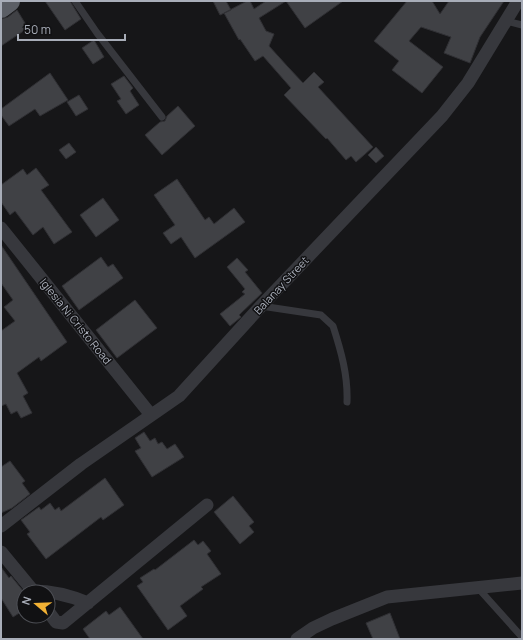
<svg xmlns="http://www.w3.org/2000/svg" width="523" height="640" viewBox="0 0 523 640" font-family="Manrope,sans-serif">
<rect width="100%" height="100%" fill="#161618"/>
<path fill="#404145" stroke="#303034" d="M45,1H70L81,19L65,30Z
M213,1H226L231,10L220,15Z
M247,1H250L254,9L266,1H343L305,28L286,1L259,18L266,31L274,34L269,46L288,67L303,83L314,72L324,82L318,87L373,147L356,162L351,156L346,160L327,138L326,139L284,95L291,88L263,56L255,61L240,39L239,40L224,13Z
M407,1H432L440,14L449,1H504L480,37L470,63L444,53L451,37L421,27L409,41L443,67L422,93L392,70L399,61L374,41Z
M17,10L28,28L1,46V19L8,17Z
M94,40L104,57L93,64L82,48Z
M50,73L68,100L40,116L35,109L9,126L1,115V109Z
M124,76L133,88L130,91L139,105L126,114L117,101L121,99L111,84Z
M79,95L88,109L76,116L67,102Z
M178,106L195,126L162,155L145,135L160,122L165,121L167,116Z
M69,143L76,152L66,159L59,150Z
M376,147L384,156L376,163L368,155Z
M36,168L49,185L41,190L72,232L54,244L43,227L33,235L15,211L10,215L1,202V185L23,169L27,175Z
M177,179L205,220L209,217L214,224L234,208L245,222L195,258L181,237L171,244L163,233L175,225L154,195Z
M103,198L119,220L96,237L80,215Z
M1,245L67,342L41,361L39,357L17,373L28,393L23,396L32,413L21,418L17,411L11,414L6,404L1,406V331L15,321L4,307L13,300L1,283Z
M101,257L108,267L113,264L123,278L79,310L62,286Z
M237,258L248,270L245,272L262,293L239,315L241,317L230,326L220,314L245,294L242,292L245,289L227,267Z
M135,300L157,328L117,358L96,330Z
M144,432L150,441L155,438L158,444L162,442L167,449L175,444L184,457L152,477L135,451L141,448L135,438Z
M10,461L25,481L22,483L30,494L12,508L1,513V467Z
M105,478L124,505L103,520L101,517L46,559L27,534L30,532L21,520L39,507L41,510L50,503L55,510L59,507L61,511Z
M233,496L254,522L249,526L254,532L240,544L214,512Z
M194,540L198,545L203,541L211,551L207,554L221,574L201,587L203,589L180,606L187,616L168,630L137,586L143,582L140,578L154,569L155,570Z
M1,567L9,578L11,576L24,592V610L13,617L1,598Z
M120,607L143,639H90L83,629L106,611L109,615Z
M390,613L400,639H373L366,623Z"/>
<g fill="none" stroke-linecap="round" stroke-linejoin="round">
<path stroke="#37383d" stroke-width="7" d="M75,1L97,33L162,117
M506,21L522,25
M261,306L321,315L333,326C341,351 348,375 347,402
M478,588L522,637"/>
<path stroke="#37383d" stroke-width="13" d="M1,228L151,415
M1,526L81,464L179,396L261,306L442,116L468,83L518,1
M1,552L34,592
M33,591C53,591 69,595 88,603
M48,611L56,622L63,623L207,505
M297,639L313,628L332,619L387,597L522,583"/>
<path stroke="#5b5e65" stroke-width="22" d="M1,7L9,1"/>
</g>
<g text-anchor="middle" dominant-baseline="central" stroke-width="3" stroke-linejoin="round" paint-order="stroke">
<g font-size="11" fill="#a8adb8" stroke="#111113">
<text transform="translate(281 285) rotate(-47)">Balanay Street</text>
<text transform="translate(76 321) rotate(51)">Iglesia Ni Cristo Road</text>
</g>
</g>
<rect width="523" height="640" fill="none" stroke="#a8adb8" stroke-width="4"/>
<g transform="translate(36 604) rotate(289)"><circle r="19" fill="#111113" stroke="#4d4f55"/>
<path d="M0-3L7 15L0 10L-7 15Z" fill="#f2b134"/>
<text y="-6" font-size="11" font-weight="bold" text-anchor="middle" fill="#a8adb8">N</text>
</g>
<path d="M18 34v6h107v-6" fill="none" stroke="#a8adb8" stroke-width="2"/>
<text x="24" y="34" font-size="12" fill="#a8adb8" stroke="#111113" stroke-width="3" paint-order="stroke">50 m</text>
</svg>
